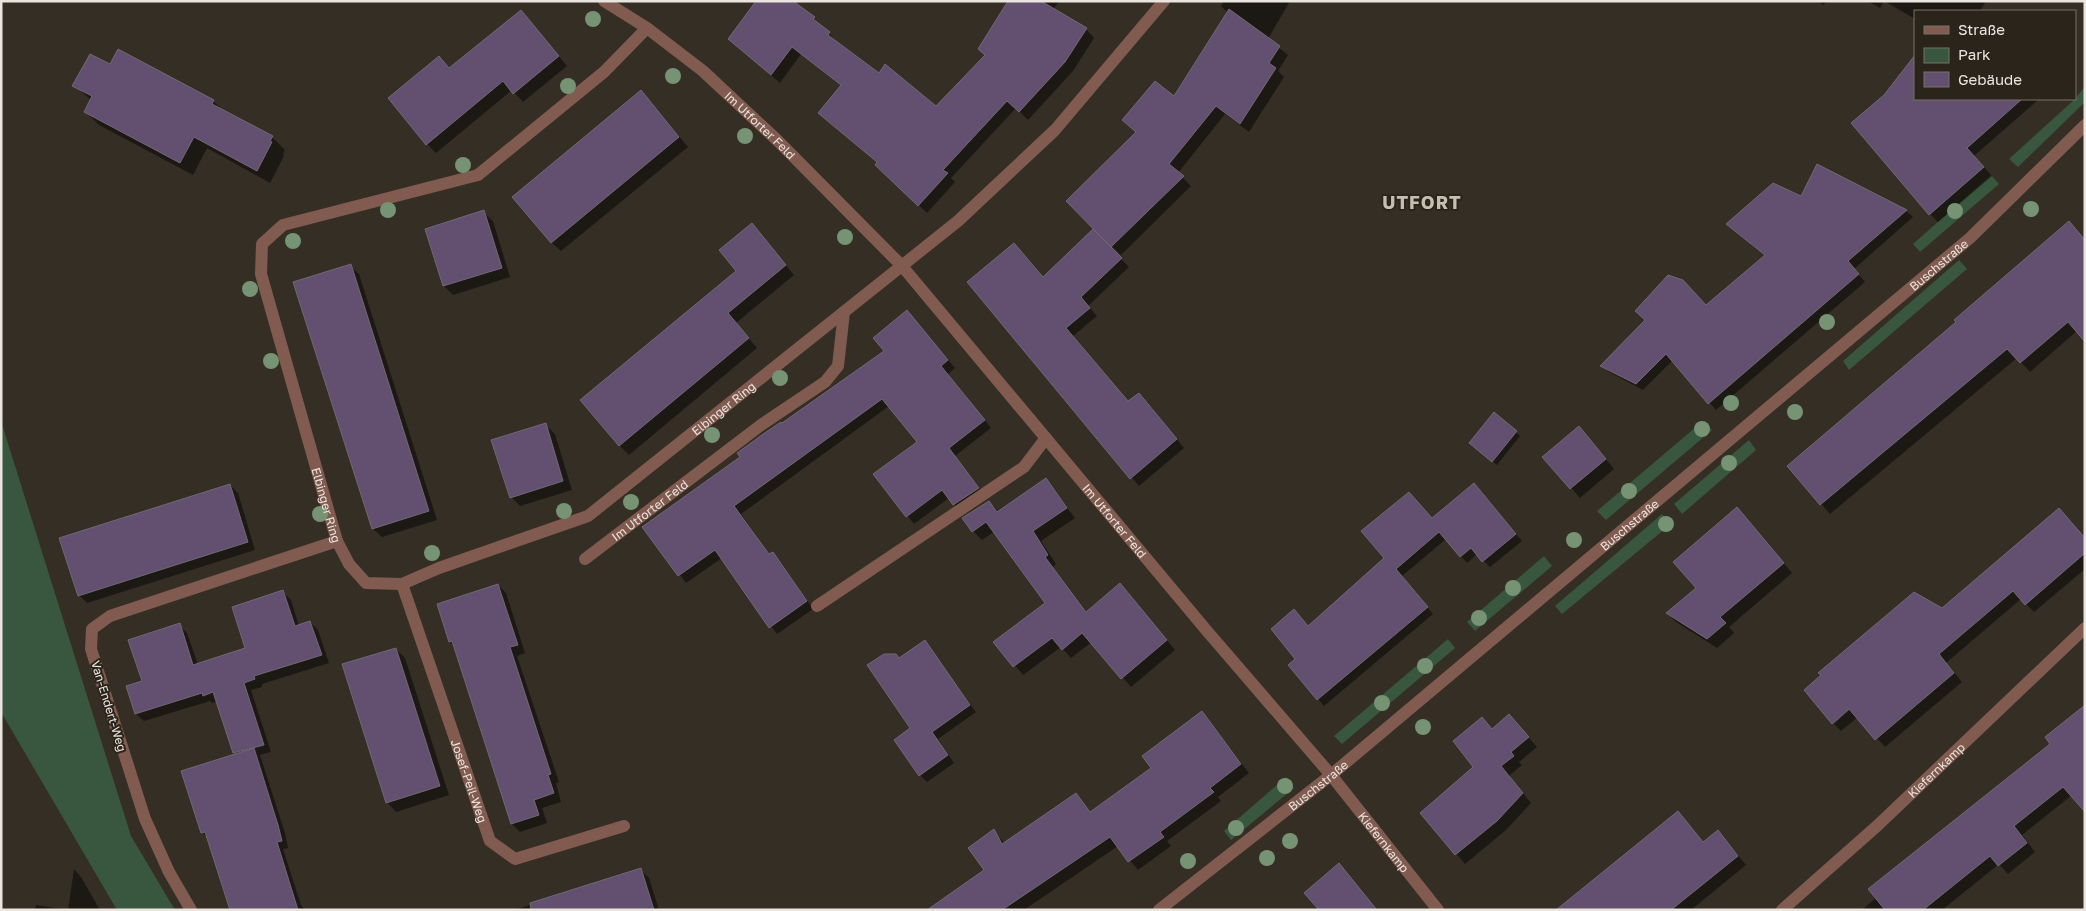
<svg xmlns="http://www.w3.org/2000/svg" width="2086" height="911" viewBox="0 0 2086 911" font-family="'Golos Text',sans-serif">
<rect width="100%" height="100%" fill="#352e24"/>
<path fill="#39563e" d="M2085,86V102L2018,167L2009,159L2075,99Z
M1991,175L1999,184L1920,252L1913,244Z
M1959,260L1967,269L1849,370L1843,361Z
M1,421L131,836L175,910H117L1,712Z
M1703,421L1712,430L1606,520L1597,511Z
M1749,440L1756,450L1682,514L1674,504Z
M1662,514L1671,524L1562,614L1555,606Z
M1544,556L1552,566L1475,631L1467,622Z
M1448,639L1455,648L1342,744L1334,736Z
M1286,777L1294,788L1231,840L1224,831Z"/>
<path fill="#0007" d="M1009,1H1059L1053,10L1086,29L1094,38L1073,71L1028,120L1016,108L951,178L955,182L927,213L885,173L878,163L820,113L842,86L801,54L780,83L738,47L829,33L836,42L879,74L937,108L986,56Z
M1224,1H1290L1268,39L1288,55L1278,71L1284,77L1249,132L1225,114L1178,173L1191,186L1121,255L1067,201L1174,98L1228,13L1221,6Z
M1819,1H1827L1823,5Z
M1868,1H1986L1980,11H1915V19L1884,1L1880,8Z
M530,21L567,66L523,102L512,90L436,153L427,144L439,57L450,69Z
M74,85L213,101L225,112L272,137L285,150L283,154L284,156L270,183L207,148L193,175L99,125L86,112L92,101Z
M1915,99H1929L1920,115L1939,99H2039L1974,156L1992,176L1938,222L1930,214Z
M650,101L688,147L561,251L551,242Z
M1802,197L1906,211L1913,217L1854,269L1865,282L1716,410L1673,360L1643,390L1609,372L1602,366L1709,310L1766,256L1728,224Z
M483,212L493,221L510,277L453,295L444,286Z
M2069,223L2085,240V332L2078,330L2030,372L2017,358L1830,514L1789,467L1958,323Z
M752,224L794,275L736,323L757,348L629,455L619,445L738,271Z
M1093,231L1129,267L1088,306L1097,316L1073,336L1128,402H1147L1184,448L1139,486L969,282L1022,252L1044,278Z
M350,266L359,274L437,520L382,537L373,529Z
M914,319L955,368L948,374L991,428L955,456L985,495L961,512L949,498L914,524L875,475L919,442L889,406L741,514L770,555L773,553L780,561L813,609L777,634L722,558L686,583L644,527L886,351Z
M545,424L555,434L572,490L520,506L511,497Z
M1516,432L1520,436L1497,465L1475,447Z
M1588,437L1614,469L1580,498L1544,457Z
M1046,480L1075,518L1041,541L1056,564L1053,567L1087,612L1129,594L1175,650L1131,687L1092,642L1071,658L1061,647L1023,675L995,642L1046,603L995,531L982,540L973,531L989,502L999,512Z
M230,485L238,493L255,550L87,603L79,595Z
M1480,491L1522,541L1490,567L1477,554L1467,563L1446,539L1402,576L1433,614L1324,706L1290,665L1297,659L1308,627L1432,519Z
M1746,518L1792,573L1729,627L1734,633L1717,648L1676,622L1667,613L1697,588Z
M2085,538V569L2034,612L2021,599L1946,663L1962,682L1885,747L1858,717L1841,731L1834,724L1854,706L1942,609Z
M498,585L506,593L525,653L517,656L559,782L556,783L561,802L542,808L547,823L520,832L512,824L456,647L450,642Z
M283,592L291,600L299,626L310,622L318,630L329,663L262,684V687L251,690L271,752L260,755L285,833L288,848L283,849L301,905L305,910H231L208,838L202,832L236,755L218,701L212,703L210,701L144,721L136,714L128,687L143,682L179,625L187,633L198,665L247,649Z
M924,642L976,712L938,739L954,763L927,782L920,775L900,659Z
M396,649L405,658L449,795L396,812L387,802Z
M2085,707L2072,795L2022,835L2035,852L2008,874L1999,864L1942,910H1862L2052,744Z
M1202,713L1249,773L1218,797L1221,801L1167,841L1171,846L1138,870L1118,846L1024,910H948L985,870L994,831L1005,844L1076,794L1091,813L1152,768Z
M1509,716L1537,747L1519,762L1522,765L1509,776L1531,803L1506,830L1465,864L1421,813L1475,767L1482,719L1493,730Z
M1678,813L1704,843L1726,841L1746,865L1691,910H1558Z
M74,869L81,877L100,910H35L36,905L68,910Z
M641,870L649,878L659,910H514Z"/>
<path fill="#634f70" stroke="#706975" d="M756,1H793L815,17L813,19L830,32L828,35L879,73L885,64L936,106L985,55L978,49L1008,1H1041L1087,28L1065,62L1019,112L1007,101L943,170L948,173L918,206L875,165L877,162L818,113L841,85L792,47L771,75L728,39Z
M1229,9L1280,46L1269,63L1276,68L1240,124L1216,106L1169,164L1184,176L1111,247L1066,201L1136,132L1122,120L1155,81L1174,96Z
M521,10L559,56L513,94L503,81L426,145L388,98L439,56L449,68Z
M118,49L214,100L212,104L273,136L270,141L272,142L257,171L194,137L180,163L84,112L92,96L72,86L90,54L110,64Z
M1915,55V99H2022L1967,148L1984,167L1929,215L1851,123L1884,95Z
M641,90L679,137L551,243L512,197Z
M1817,164L1907,210L1848,261L1859,274L1708,404L1666,354L1636,384L1600,366L1645,320L1635,311L1668,275L1683,280L1706,305L1765,255L1726,224L1773,183L1801,196Z
M484,210L502,268L443,286L425,229Z
M2069,221L2085,240V342L2068,322L2020,363L2007,349L1820,505L1787,466L1956,322L1954,320Z
M752,223L786,265L728,313L749,338L619,446L580,400L736,271L719,250Z
M1093,229L1122,258L1081,297L1090,308L1066,328L1128,401L1139,393L1177,439L1130,479L967,282L1014,243L1043,277Z
M351,264L429,511L372,529L293,282Z
M907,310L948,360L941,366L985,420L949,448L979,488L953,505L942,490L906,517L873,474L917,442L882,399L734,506L769,554L773,552L807,601L769,628L715,550L678,576L642,527L740,457L737,453L766,432L781,422L782,423L884,351L873,338Z
M1494,412L1517,431L1492,462L1469,443Z
M546,423L563,481L510,498L491,440Z
M1579,426L1606,459L1570,489L1542,457Z
M1046,478L1067,508L1033,531L1048,555L1045,557L1086,612L1120,583L1167,640L1121,679L1082,633L1062,650L1052,638L1013,667L993,642L1045,603L986,522L972,532L962,518L989,501L997,512Z
M1474,483L1516,534L1482,562L1471,548L1460,557L1439,532L1396,569L1428,607L1317,700L1288,665L1295,659L1271,629L1294,609L1308,626L1384,558L1361,531L1409,492L1432,518Z
M230,484L248,542L78,596L59,538Z
M1737,507L1784,563L1720,617L1726,623L1707,639L1666,613L1696,588L1673,562Z
M2059,508L2085,538V553L2025,605L2013,591L1939,654L1954,673L1875,740L1849,709L1832,724L1804,690L1821,675L1818,673L1914,592L1942,608Z
M498,584L518,645L510,647L551,774L548,775L554,793L534,800L539,815L511,824L452,641L449,642L437,604Z
M283,590L295,626L310,621L322,655L254,676L255,679L244,683L264,745L233,753L213,692L203,696L202,693L135,714L126,686L142,681L128,640L180,623L193,665L245,648L232,607Z
M925,640L970,705L932,732L948,755L919,776L894,740L910,728L867,665L884,654H896L899,658Z
M396,648L440,786L386,803L342,664Z
M2085,705V812L2063,787L2014,826L2027,843L1998,866L1990,856L1923,910H1885L1868,889L2050,744L2045,737Z
M1202,711L1241,764L1210,788L1214,792L1160,832L1164,837L1128,862L1110,837L1002,910H927L984,870L968,848L994,829L1002,844L1076,793L1090,812L1151,768L1142,756Z
M1509,714L1529,737L1511,752L1514,756L1501,766L1523,793L1497,821L1455,855L1420,813L1473,767L1453,741L1482,717L1492,729Z
M254,748L278,825L282,841L277,842L298,910H230L205,832L201,833L181,771Z
M1678,811L1703,842L1718,830L1738,856L1671,910H1556Z
M1339,863L1377,910H1319L1304,893Z
M641,868L654,910H531L530,903Z"/>
<g fill="none" stroke-linecap="round" stroke-linejoin="round">
<g stroke="#815b50" stroke-width="12">
<path id="s1" d="M604,1L647,28L703,71L778,141L902,266L1207,631L1331,775L1438,910"/>
<path id="s2" d="M647,28L604,72L478,175L283,225L262,244L261,274L337,541L349,564L366,583L402,584L439,568L588,516L958,221L1055,130L1164,1"/>
<path id="s3" d="M585,559L761,425L825,382L838,366L844,312"/>
<path id="s4" d="M402,584L490,841L515,859L624,826"/>
<path d="M817,606L1024,467L1046,438"/>
<path d="M191,910L169,872L145,819L91,649L92,629L110,616L337,541"/>
<path id="s5" d="M1159,910L1331,775L1970,238L2085,125"/>
<path id="s6" d="M1782,910L1877,826L2085,628"/>
</g>
</g>
<g fill="#769374">
<circle cx="593" cy="19" r="8"/>
<circle cx="673" cy="76" r="8"/>
<circle cx="568" cy="86" r="8"/>
<circle cx="745" cy="136" r="8"/>
<circle cx="463" cy="165" r="8"/>
<circle cx="2031" cy="209" r="8"/>
<circle cx="388" cy="210" r="8"/>
<circle cx="1955" cy="211" r="8"/>
<circle cx="845" cy="237" r="8"/>
<circle cx="293" cy="241" r="8"/>
<circle cx="250" cy="289" r="8"/>
<circle cx="1827" cy="322" r="8"/>
<circle cx="271" cy="361" r="8"/>
<circle cx="780" cy="378" r="8"/>
<circle cx="1731" cy="403" r="8"/>
<circle cx="1795" cy="412" r="8"/>
<circle cx="1702" cy="429" r="8"/>
<circle cx="712" cy="435" r="8"/>
<circle cx="1729" cy="463" r="8"/>
<circle cx="1629" cy="491" r="8"/>
<circle cx="631" cy="502" r="8"/>
<circle cx="564" cy="511" r="8"/>
<circle cx="320" cy="514" r="8"/>
<circle cx="1666" cy="524" r="8"/>
<circle cx="1574" cy="540" r="8"/>
<circle cx="432" cy="553" r="8"/>
<circle cx="1513" cy="588" r="8"/>
<circle cx="1479" cy="618" r="8"/>
<circle cx="1425" cy="666" r="8"/>
<circle cx="1382" cy="703" r="8"/>
<circle cx="1423" cy="727" r="8"/>
<circle cx="1285" cy="786" r="8"/>
<circle cx="1236" cy="828" r="8"/>
<circle cx="1290" cy="841" r="8"/>
<circle cx="1267" cy="858" r="8"/>
<circle cx="1188" cy="861" r="8"/>
</g>
<g text-anchor="middle" dominant-baseline="central" stroke-width="4" stroke-linejoin="round" paint-order="stroke">
<g font-size="12" fill="#eae6df" stroke="#2b241b">
<text stroke="none"><textPath href="#s1" startOffset="200">Im Utforter Feld</textPath></text>
<text stroke="none"><textPath href="#s5" startOffset="1012">Buschstraße</textPath></text>
<text stroke="none"><textPath href="#s2" startOffset="1220">Elbinger Ring</textPath></text>
<text stroke="none"><textPath href="#s2" startOffset="724">Elbinger Ring</textPath></text>
<text stroke="none"><textPath href="#s3" startOffset="81">Im Utforter Feld</textPath></text>
<text stroke="none"><textPath href="#s1" startOffset="732">Im Utforter Feld</textPath></text>
<text stroke="none"><textPath href="#s5" startOffset="608">Buschstraße</textPath></text>
<text transform="translate(109 706) rotate(73)">Van-Endert-Weg</text>
<text stroke="none"><textPath href="#s6" startOffset="208">Kiefernkamp</textPath></text>
<text stroke="none"><textPath href="#s4" startOffset="208">Josef-Peil-Weg</textPath></text>
<text stroke="none"><textPath href="#s5" startOffset="202">Buschstraße</textPath></text>
<text stroke="none"><textPath href="#s1" startOffset="1151">Kiefernkamp</textPath></text>
</g>
<g font-size="18" font-weight="bold" letter-spacing="1" fill="#c7beb2" stroke="#2b241b">
<text x="1422" y="202">UTFORT</text>
</g>
</g>
<rect width="2086" height="911" fill="none" stroke="#eae6df" stroke-width="5"/>
<rect x="1914" y="10" width="162" height="90" fill="#2b241b" stroke="#777269"/>
<rect x="1924" y="26" width="25" height="8" fill="#815b50" stroke="#777269"/>
<text x="1958" y="35" font-size="15" fill="#eae6df">Straße</text>
<rect x="1924" y="48" width="25" height="15" fill="#39563e" stroke="#777269"/>
<text x="1958" y="60" font-size="15" fill="#eae6df">Park</text>
<rect x="1924" y="72" width="25" height="15" fill="#634f70" stroke="#777269"/>
<text x="1958" y="85" font-size="15" fill="#eae6df">Gebäude</text>
</svg>
